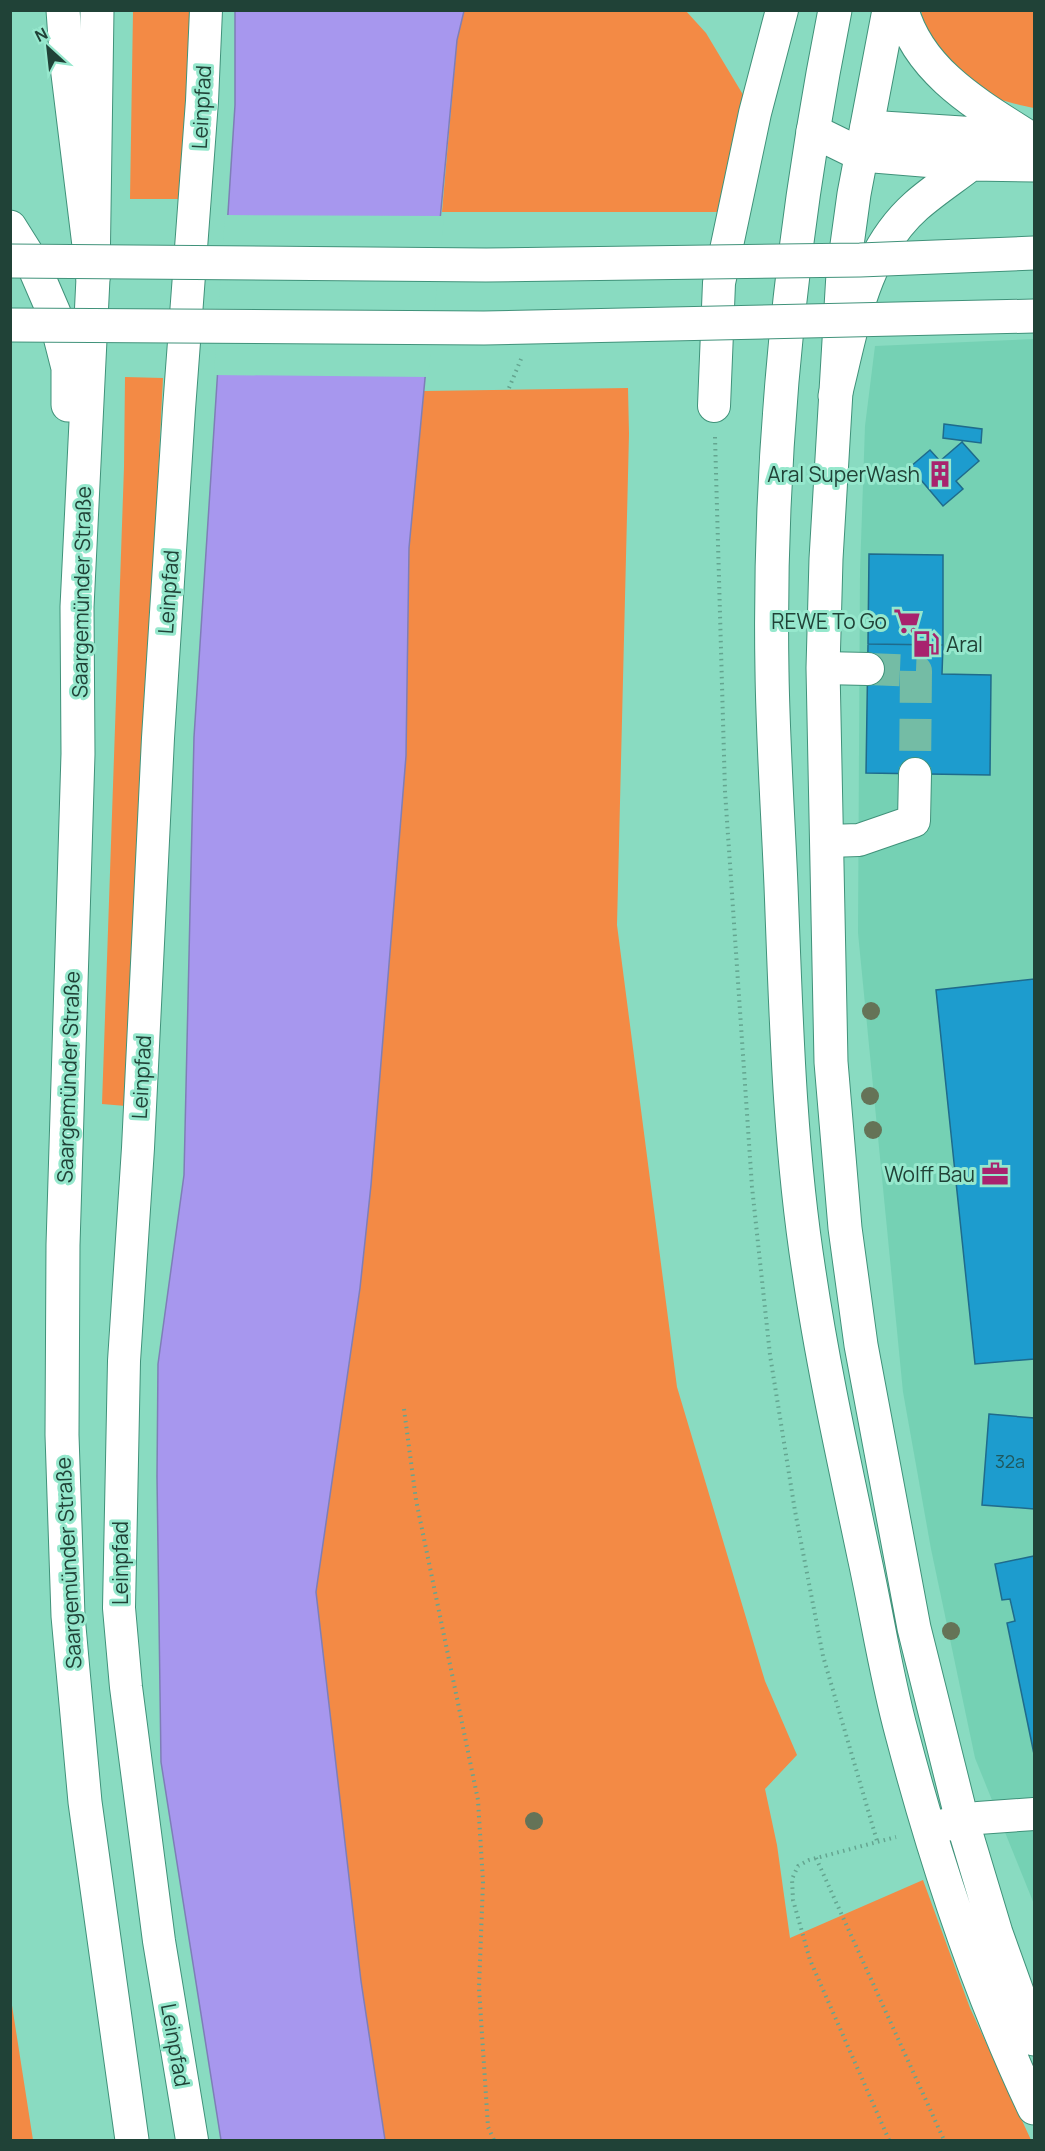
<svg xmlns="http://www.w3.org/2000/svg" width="1045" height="2151" viewBox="0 0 1045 2151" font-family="Manrope,sans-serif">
<rect width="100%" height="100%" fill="#89dbc1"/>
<path fill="#75d1b4" d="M1034,339V1904L975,1758L931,1549L903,1392L858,933L860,572L865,426L875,346Z"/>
<path fill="#f38a45" d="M133,11H191L188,100L178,199H130Z
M464,11H686L706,33L748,103L723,212H442L457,40Z
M921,11H1034V108C1020,105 993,99 981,92C957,77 927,38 921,11Z
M125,377L163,378L126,1106L102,1104L124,467Z
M628,388L629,434L617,925L677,1387L765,1681L797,1755L765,1789L777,1845L790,1938L923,1880L970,2008L1031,2140H385L361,1981L316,1592L360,1288L409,548L424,391Z
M11,1999L33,2140H11Z"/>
<path fill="#a797ee" stroke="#7e7eb7" stroke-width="1.5" d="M235,11H464L457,40L409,548L406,756L371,1185L360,1288L316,1592L361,1981L385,2140H221L161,1762L157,1477L158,1364L184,1175L194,737L235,105Z"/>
<path fill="#89dbc1" d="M225,215L444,216L428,377L214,375Z"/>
<path fill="#1d9cce" stroke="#1f6b8c" stroke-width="1.5" d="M944,424L982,429L981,443L943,438Z
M962,442L979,461L956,481L963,489L943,506L910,467L930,450L940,461Z
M869,554L943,555V645L868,644Z
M868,644L943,645L942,674L991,675L990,775L866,773Z
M1034,979V1359L975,1364L936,990Z
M989,1414L1034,1418V1509L982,1505Z
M1034,1556V1754L1007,1623L1015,1621L1010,1599L1002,1600L995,1564Z"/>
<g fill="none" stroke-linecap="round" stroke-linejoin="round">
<path stroke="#74bca5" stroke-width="32" stroke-dasharray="32 16" stroke-linecap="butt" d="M868,669L916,671L915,774"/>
<defs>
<path id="minor" d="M714,406L719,283L755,113L782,10
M823,668L868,669
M828,841L859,840L914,821L915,774
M936,1827L978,1818L1034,1814
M192,2140L159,1941L126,1687L119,1608L124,1361L138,1148L158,738L179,409L202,101L206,10"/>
<path id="major" d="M97,10L93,278L77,607L78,754L63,1245L62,1435L68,1616L85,1802L132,2140
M835,10C792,227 768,451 772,672C773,743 778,815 781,886C786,1015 789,1144 809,1272C823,1367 844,1461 864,1556C877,1615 886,1676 902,1734C936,1863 977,1988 1034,2108
M889,10L854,194L843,274L826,559L823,668L831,1062L845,1228L861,1345L914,1628L962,1820L996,1933L1034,2039
M10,227L32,262L54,313L68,368V405"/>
<path id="highway" d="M63,10L67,66L93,278
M902,10C919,72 978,105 1028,137
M867,127L1024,137
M813,131L862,155L971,164L1034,165
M835,396C852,329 862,254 916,206C933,191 953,178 971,164"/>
</defs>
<use href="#minor" stroke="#40927a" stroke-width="34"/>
<use href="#major" stroke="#40927a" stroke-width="35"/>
<use href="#highway" stroke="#40927a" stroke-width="35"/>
<path stroke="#64a590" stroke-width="4" stroke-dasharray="1.5 4.5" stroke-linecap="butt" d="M509,388L521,359
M715,437L725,791L752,1187L770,1355L795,1511L823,1656L877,1841
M404,1409L416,1500L478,1800L483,1882L479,1988L488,2127L494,2140
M816,1858L944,2140
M889,2140L810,1960L793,1900L792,1879L798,1866L809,1860L896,1837"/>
<use href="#minor" stroke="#fff" stroke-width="32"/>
<use href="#major" stroke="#fff" stroke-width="33"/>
<use href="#highway" stroke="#fff" stroke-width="33"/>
<defs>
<path id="highway-bridge" d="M10,261L486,265L860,260L1034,253
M10,325L484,328L1034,316"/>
</defs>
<use href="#highway-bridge" stroke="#40927a" stroke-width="35" stroke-linecap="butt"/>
<use href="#highway-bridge" stroke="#fff" stroke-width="33"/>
</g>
<g fill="#657357">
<circle cx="871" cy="1011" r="9"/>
<circle cx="870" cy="1096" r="9"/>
<circle cx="873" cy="1130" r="9"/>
<circle cx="951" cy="1631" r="9"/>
<circle cx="534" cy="1821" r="9"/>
</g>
<defs>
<symbol id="building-bare" viewBox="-9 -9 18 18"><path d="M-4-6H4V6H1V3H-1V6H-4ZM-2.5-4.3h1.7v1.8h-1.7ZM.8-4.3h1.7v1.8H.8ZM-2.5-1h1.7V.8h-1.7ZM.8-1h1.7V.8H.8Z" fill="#a8236e" stroke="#96e8cd" stroke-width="2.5" paint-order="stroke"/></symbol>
<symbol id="supermarket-bare" viewBox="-9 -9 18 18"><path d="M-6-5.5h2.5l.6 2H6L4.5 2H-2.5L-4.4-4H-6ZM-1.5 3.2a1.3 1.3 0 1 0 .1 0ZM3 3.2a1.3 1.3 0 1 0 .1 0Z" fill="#a8236e" stroke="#96e8cd" stroke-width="2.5" paint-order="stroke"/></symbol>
<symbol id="fuel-bare" viewBox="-9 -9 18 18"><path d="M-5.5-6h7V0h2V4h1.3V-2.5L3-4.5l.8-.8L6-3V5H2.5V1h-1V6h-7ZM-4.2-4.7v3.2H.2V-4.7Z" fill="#a8236e" stroke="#96e8cd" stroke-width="2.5" paint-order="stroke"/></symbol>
<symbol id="office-bare" viewBox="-9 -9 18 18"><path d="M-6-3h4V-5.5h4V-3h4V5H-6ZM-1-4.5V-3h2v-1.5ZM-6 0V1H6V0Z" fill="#a8236e" stroke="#96e8cd" stroke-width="2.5" paint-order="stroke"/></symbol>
</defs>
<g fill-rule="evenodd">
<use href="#building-bare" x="921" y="455" width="38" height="38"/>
<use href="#supermarket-bare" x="888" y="602" width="38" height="38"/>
<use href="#fuel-bare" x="907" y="625" width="38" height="38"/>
<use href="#office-bare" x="976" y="1155" width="38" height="38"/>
</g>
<g text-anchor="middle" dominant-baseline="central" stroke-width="6" stroke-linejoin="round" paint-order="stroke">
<g font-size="18" fill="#1f585d">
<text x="1010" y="1461">32a</text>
</g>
<g font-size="21" fill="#204237" stroke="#96e8cd">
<text transform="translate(201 107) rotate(-87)">Leinpfad</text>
<text transform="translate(81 592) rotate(-89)">Saargemünder Straße</text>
<text transform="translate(168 592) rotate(-86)">Leinpfad</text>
<text transform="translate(68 1077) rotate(-88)">Saargemünder Straße</text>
<text transform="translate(141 1077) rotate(-87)">Leinpfad</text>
<text transform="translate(68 1563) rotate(-93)">Saargemünder Straße</text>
<text transform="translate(120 1563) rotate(-90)">Leinpfad</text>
<text transform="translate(176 2045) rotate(80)">Leinpfad</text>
</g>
<g font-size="21" fill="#204237" stroke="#96e8cd" text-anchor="end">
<text x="920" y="474">Aral SuperWash</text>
<text x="887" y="621">REWE To Go</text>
<text x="946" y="644" text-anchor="start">Aral</text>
<text x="975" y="1174">Wolff Bau</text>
</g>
</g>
<rect width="1045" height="2151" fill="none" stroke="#204237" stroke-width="24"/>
<g transform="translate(48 48) rotate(333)" stroke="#96e8cd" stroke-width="4.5" paint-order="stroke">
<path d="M0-4.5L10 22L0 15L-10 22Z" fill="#204237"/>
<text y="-9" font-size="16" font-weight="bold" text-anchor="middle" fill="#204237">N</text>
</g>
</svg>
